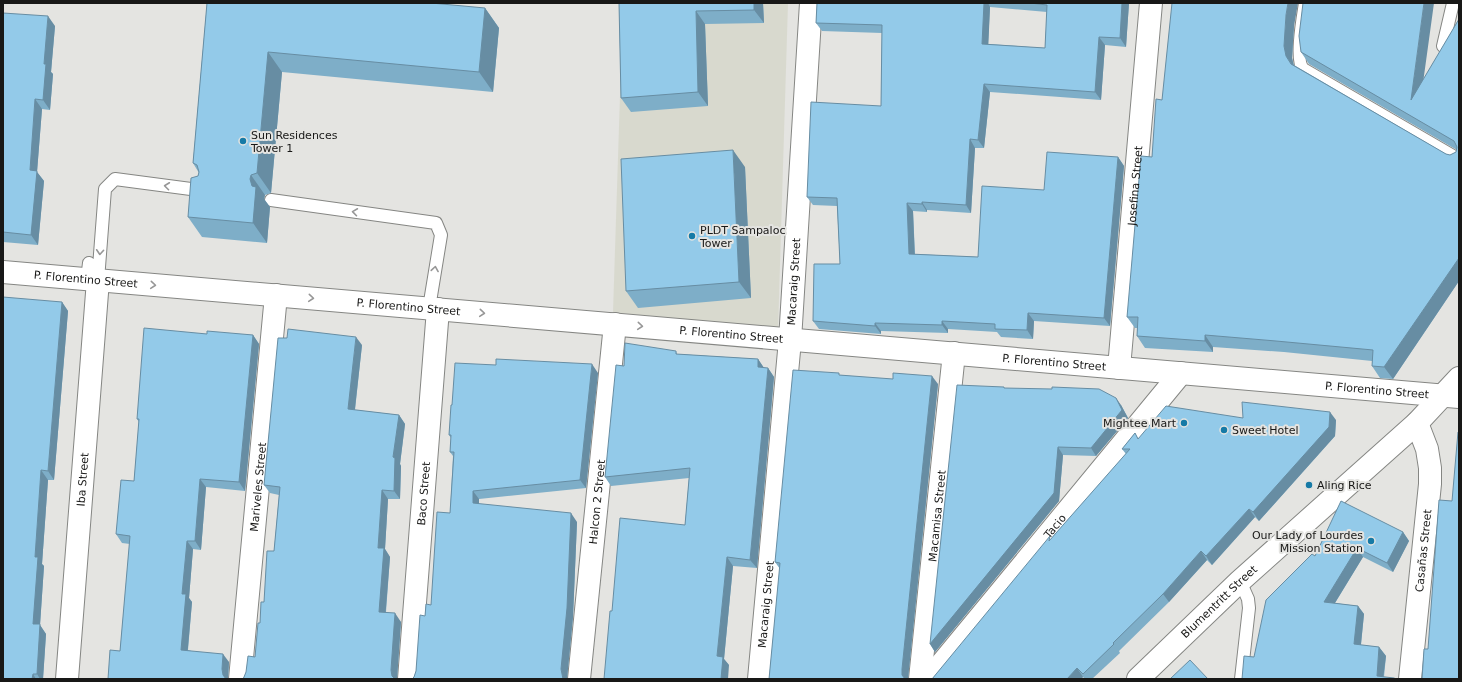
<svg xmlns="http://www.w3.org/2000/svg" width="1462" height="682" viewBox="0 0 1462 682" font-family="'DejaVu Sans',sans-serif">
<rect width="100%" height="100%" fill="#e4e4e1"/>
<path fill="#d8d9ce" d="M623,3H788L778,331L613,312Z"/>
<g fill="none" stroke-linecap="round" stroke-linejoin="round">
<defs>
<path id="service" d="M1305,3C1303,16 1295,60 1303,69L1458,159
M1443,46L1453,3
M271,200L436,223L441,235L429,308
M87,279L89,263
M98,280L105,189L115,179L206,191
M1240,581L1248,599L1249,608L1241,679"/>
<g id="minor">
<path id="s1" d="M1119,368L1151,3"/>
<path id="s2" d="M67,679L98,280"/>
<path id="s3" d="M240,679L276,295"/>
<path id="s4" d="M409,679L438,309"/>
<path id="s5" d="M579,679L615,324"/>
<path id="s6" d="M759,679L790,340L811,3"/>
<path id="s7" d="M920,679L954,353"/>
<path id="s8" d="M929,679L1181,373"/>
<path id="s9" d="M1410,679L1430,484V468L1427,449L1417,423"/>
</g>
<g id="tertiary">
<path id="s10" d="M3,272L1459,397"/>
</g>
<g id="secondary">
<path id="s11" d="M1138,679L1240,581L1417,423L1459,378"/>
</g>
</defs>
<use href="#service" stroke="#858683" stroke-width="14"/>
<use href="#minor" stroke="#858683" stroke-width="24"/>
<use href="#tertiary" stroke="#858683" stroke-width="24"/>
<use href="#secondary" stroke="#858683" stroke-width="24"/>
<use href="#service" stroke="#fff" stroke-width="12"/>
<use href="#minor" stroke="#fff" stroke-width="22"/>
<use href="#tertiary" stroke="#fff" stroke-width="22"/>
<use href="#secondary" stroke="#fff" stroke-width="22"/>
</g>
<path fill="#7eaec8" fill-rule="evenodd" d="M207,3L485,8L499,28L493,92L282,72L271,193L265,195L264,199L270,207L267,243L202,237L188,217L198,176L199,173L193,163Z
M619,3H763L764,23L705,24L708,106L631,112L621,98Z
M817,3H1129L1126,47L1105,45L1101,100L990,92L984,148H975L971,213L927,210V212L913,211L915,254L978,257L1044,190L1118,157L1124,166L1110,326L1034,321L1033,339L1001,337L997,332L948,329V333L881,331V334L819,329L813,321L840,264L837,206L813,205L807,197L881,106L882,33L822,31L816,23ZM990,7L1047,12L1045,48L988,44Z
M3,13L55,26L51,72L53,74L50,110L42,109L37,172L44,181L38,245L3,242Z
M1459,19V281L1393,379L1380,378L1372,366V361L1284,352L1213,347V352L1145,348L1137,336V328H1135L1127,317L1152,157L1162,100L1294,26L1292,58L1294,65L1446,154L1450,155L1456,152L1457,150L1309,64L1301,52L1424,79Z
M745,167L751,298L638,308L626,291Z
M62,302L68,311L54,480H48L42,564L44,566L40,625L46,634L43,679H3Z
M207,334L253,335L259,344L245,491L206,487L201,550L193,549L189,598L192,602L188,650L229,662L228,679H108L120,651L130,544L122,543L116,534L134,481L139,422L137,419Z
M362,345L355,410L399,415L405,424L400,464L401,466L400,499H388L385,549L390,557L386,612L401,622L397,679H243L244,677L255,657L260,623L274,551L279,495L270,493L264,485Z
M676,351L677,354L758,359L764,368H768L774,377L757,568L733,566L724,659L729,665L612,611L685,525L689,478L611,486L605,477L624,366Z
M598,373L586,488L479,499V504L577,522L573,617L567,679H412L414,677L416,671L425,616L431,605L450,513L453,456L450,452L451,438L449,435L452,405Z
M840,375L938,384L908,679H769L780,569L775,562Z
M1005,388L1121,405L1128,418L1096,456L1063,455L1059,501L935,652L930,644Z
M1243,418L1336,420L1335,436L1259,521L1255,517L1212,565L1207,560L1169,602L1119,651L1120,653L1092,679H1085L1083,677L1081,679H932L1051,539L1126,454L1122,449L1135,433L1138,438Z
M1403,532L1409,541L1393,572L1363,557L1335,603L1358,606L1364,614L1361,645L1379,647L1386,656L1384,677L1254,657L1315,556Z"/>
<path fill="#678da3" d="M754,3H763L764,23L754,10Z
M984,3H988L990,7L988,52L982,44Z
M1122,3H1129L1126,47L1120,38Z
M1288,3H1298L1294,26L1292,58L1294,67L1299,75L1286,56L1284,46L1286,15Z
M1424,3H1434L1419,112L1411,100Z
M485,8L499,28L493,92L479,72Z
M696,11L705,24L708,106L698,92Z
M48,16L55,26L51,72L53,74L50,110L43,100L44,64Z
M1099,37L1105,45L1101,100L1095,92Z
M268,52L282,72L271,193L257,173Z
M984,84L990,92L984,148L978,140Z
M35,99L42,109L37,172L44,181L38,245L31,235L30,170Z
M970,139L975,148L971,213L966,205Z
M733,150L745,167L751,298L739,282Z
M1118,157L1124,166L1110,326L1104,318Z
M251,175L265,195L264,199L270,207L267,243L253,223L252,186L250,179Z
M922,202L927,210V212L922,204Z
M907,203L913,211L915,262L909,254Z
M1459,258V281L1393,379L1384,367Z
M62,302L68,311L54,480L48,471Z
M1028,313L1034,321L1033,339L1027,330Z
M942,321L948,329V333L942,325Z
M875,323L881,331V334L875,326Z
M253,335L259,344L245,491L239,482Z
M1205,335L1213,347V352L1205,341Z
M356,337L362,345L354,417L348,409Z
M758,359L764,368L758,367Z
M592,364L598,373L586,488L580,480Z
M768,368L774,377L757,568L750,560Z
M932,376L938,384L908,679H905L902,675V669Z
M1116,398L1121,405L1128,418L1096,456L1091,448Z
M1330,412L1336,420L1335,436L1259,521L1253,512Z
M399,415L405,424L400,464L401,466L400,499L394,491L393,457Z
M1058,447L1063,455L1059,501L935,652L930,644Z
M41,470L48,480L42,564L44,566L40,625L46,634L43,679H40L37,674L33,624L35,557Z
M200,479L206,487L201,550L195,541Z
M382,490L388,499L385,549L390,557L385,620L379,612L378,548Z
M473,491L479,499V512L473,503Z
M1249,509L1255,517L1212,565L1206,556Z
M571,513L577,522L573,617L567,679H563L561,669Z
M1403,532L1409,541L1393,572L1387,563Z
M187,541L193,549L189,598L192,602L187,658L181,650L182,594Z
M1357,548L1363,557L1330,611L1324,602Z
M1201,551L1207,560L1169,602L1163,594Z
M727,557L733,566L724,659L729,665L728,679H721L717,656Z
M1358,606L1364,614L1360,653L1354,644Z
M395,613L401,622L397,679H394L392,676L391,670Z
M1379,647L1386,656L1383,679L1377,676Z
M223,654L229,662L228,679H225L223,675L222,669Z
M1077,668L1083,677L1081,679H1067Z
M33,674L36,679H32Z"/>
<path fill="#93cae9" stroke="#678da3" d="M207,3H431L485,8L479,72L268,52L257,173L251,175L250,179L252,186L256,187L253,223L188,217L191,178L198,176L199,172L197,165L193,163Z
M619,3H754V10L696,11L698,92L621,98Z
M817,3H984L982,44L1045,48L1047,5L1030,3H1122L1120,38L1099,37L1095,92L984,84L978,140L970,139L966,205L922,202V204L907,203L909,254L978,257L982,186L1044,190L1047,152L1118,157L1104,318L1028,313L1027,330L995,329V324L942,321V325L875,323V326L813,321L814,264H840L837,198L807,197L811,102L881,106L882,25L816,23Z
M1172,3H1288L1286,15L1284,46L1286,56L1291,64L1446,154L1450,155L1456,152L1457,147L1454,141L1301,52L1299,36L1303,3H1424L1411,100L1459,19V258L1384,367L1372,366L1373,350L1276,341L1205,335V341L1137,336L1138,317H1127L1141,156L1152,157L1156,99L1162,100Z
M3,13L48,16L44,64H46L43,100L35,99L30,170L37,171L31,235L3,232Z
M733,150L739,282L626,291L621,159Z
M3,297L62,302L48,471L41,470L35,557H38L33,624H40L37,674H33L32,679H3Z
M144,328L207,334V331L253,335L239,482L200,479L195,541H187L182,594H186L181,650L223,654L222,669L223,675L226,679H108L110,650L120,651L130,536L116,534L121,480L134,481L139,419H137Z
M288,329L356,337L348,409L399,415L393,457L395,458L394,491L382,490L378,548H384L379,612L395,613L391,670L392,676L395,679H243L244,677L246,672L248,656L255,657L258,623H260L261,602H264L267,551H274L280,487L264,485L278,338H287Z
M625,343L676,351V354L758,359V367L768,368L750,560L727,557L717,656L723,657L721,679H604L610,611H612L620,518L685,525L690,468L605,477L616,365L624,366Z
M496,359L592,364L580,480L473,491V503L571,513L567,608L561,669L563,679H412L414,677L416,671L420,615L425,616L426,604L431,605L437,512L450,513L454,452H450L451,435H449L451,405H452L455,363L496,365Z
M793,370L839,373V375L893,379V373L932,376L902,669V675L905,679H769L780,563L775,562Z
M957,385L1004,387V388L1052,389V387L1099,389L1116,398L1122,410L1091,448L1058,447L1054,493L930,644Z
M1242,402L1330,412L1329,427L1253,512L1249,509L1206,556L1201,551L1163,594L1113,643L1114,644L1083,674L1077,668L1067,679H932L1050,536L1049,541L1130,449H1122L1135,433L1138,439L1166,406L1243,418Z
M1458,432H1459V679H1422L1424,649H1428L1439,500L1452,501Z
M1341,501L1403,532L1387,563L1357,548L1324,602L1358,606L1354,644L1379,647L1377,676L1394,678L1396,679H1242L1244,656L1254,657L1266,600L1312,554L1315,556Z
M1190,660L1208,679H1170Z"/>
<defs><path id="oneway-chevron" d="M-2-3.5L2.5 0L-2 3.5" fill="none" stroke-width="1.6" stroke-linecap="round" stroke-linejoin="round"/></defs>
<g stroke="#979797">
<use href="#oneway-chevron" transform="translate(167 186) rotate(-173)"/>
<use href="#oneway-chevron" transform="translate(355 212) rotate(-172)"/>
<use href="#oneway-chevron" transform="translate(100 252) rotate(94)"/>
<use href="#oneway-chevron" transform="translate(435 269) rotate(-81)"/>
<use href="#oneway-chevron" transform="translate(153 285) rotate(5)"/>
<use href="#oneway-chevron" transform="translate(311 298) rotate(5)"/>
<use href="#oneway-chevron" transform="translate(482 313) rotate(5)"/>
<use href="#oneway-chevron" transform="translate(640 326) rotate(5)"/>
</g>
<g fill="#167aa6" stroke="#e4e4e1" stroke-width="1.5">
<circle cx="243" cy="141" r="4"/>
<circle cx="692" cy="236" r="4"/>
<circle cx="1184" cy="423" r="4"/>
<circle cx="1224" cy="430" r="4"/>
<circle cx="1309" cy="485" r="4"/>
<circle cx="1371" cy="541" r="4"/>
</g>
<g text-anchor="middle" dominant-baseline="central" stroke-width="4" stroke-linejoin="round" paint-order="stroke">
<g font-size="11" fill="#181817" stroke="#e4e4e1" text-anchor="start">
<text x="251" y="135">Sun Residences<tspan x="251" dy="13">Tower 1</tspan></text>
<text x="700" y="230">PLDT Sampaloc<tspan x="700" dy="13">Tower</tspan></text>
<text x="1176" y="423" text-anchor="end">Mightee Mart</text>
<text x="1232" y="430">Sweet Hotel</text>
<text x="1317" y="485">Aling Rice</text>
<text x="1363" y="535" text-anchor="end">Our Lady of Lourdes<tspan x="1363" dy="13">Mission Station</tspan></text>
</g>
<g font-size="11" fill="#181817" stroke="#e4e4e1">
<text stroke="none"><textPath href="#s1" startOffset="183">Josefina Street</textPath></text>
<text stroke="none"><textPath href="#s10" startOffset="83">P. Florentino Street</textPath></text>
<text stroke="none"><textPath href="#s6" startOffset="399">Macaraig Street</textPath></text>
<text stroke="none"><textPath href="#s10" startOffset="407">P. Florentino Street</textPath></text>
<text stroke="none"><textPath href="#s10" startOffset="731">P. Florentino Street</textPath></text>
<text stroke="none"><textPath href="#s10" startOffset="1055">P. Florentino Street</textPath></text>
<text stroke="none"><textPath href="#s10" startOffset="1379">P. Florentino Street</textPath></text>
<text stroke="none"><textPath href="#s2" startOffset="200">Iba Street</textPath></text>
<text stroke="none"><textPath href="#s3" startOffset="193">Mariveles Street</textPath></text>
<text stroke="none"><textPath href="#s4" startOffset="186">Baco Street</textPath></text>
<text stroke="none"><textPath href="#s5" startOffset="178">Halcon 2 Street</textPath></text>
<text stroke="none"><textPath href="#s7" startOffset="164">Macamisa Street</textPath></text>
<text stroke="none"><textPath href="#s8" startOffset="198">Tacio</textPath></text>
<text stroke="none"><textPath href="#s9" startOffset="129">Casañas Street</textPath></text>
<text stroke="none"><textPath href="#s11" startOffset="112">Blumentritt Street</textPath></text>
<text stroke="none"><textPath href="#s6" startOffset="75">Macaraig Street</textPath></text>
</g>
</g>
<rect width="1462" height="682" fill="none" stroke="#181817" stroke-width="8"/>
</svg>
